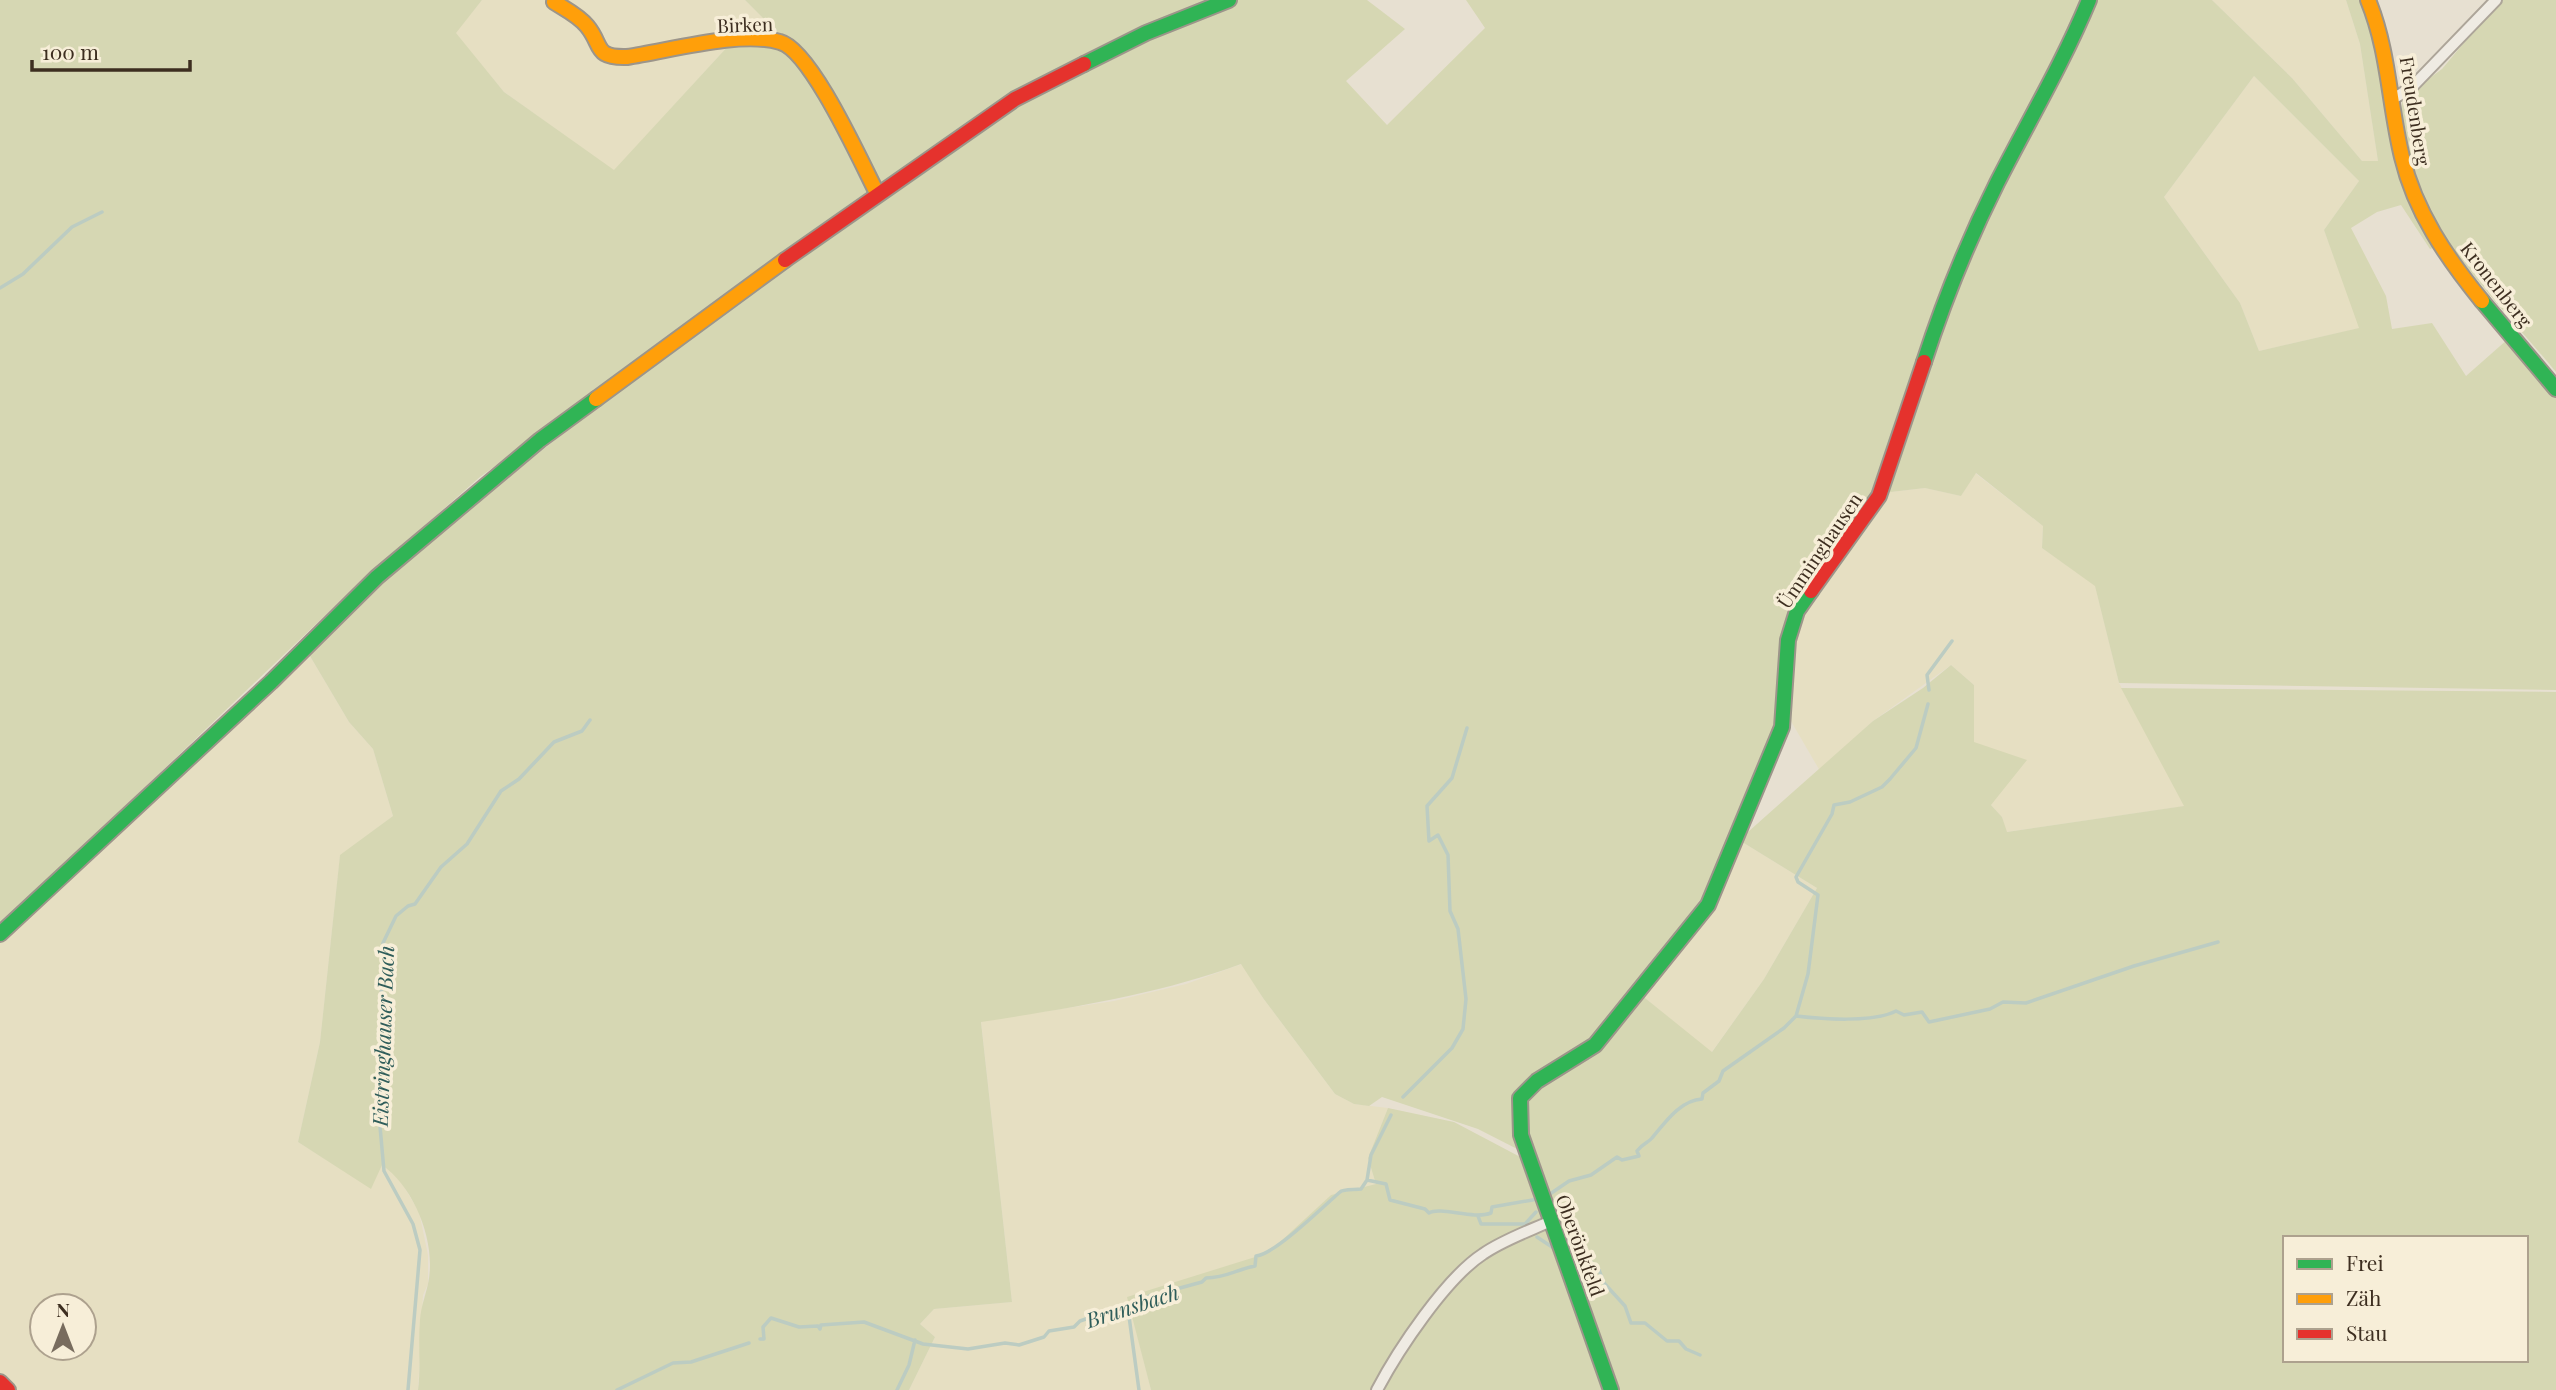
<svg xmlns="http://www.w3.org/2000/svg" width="2556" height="1390" viewBox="0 0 2556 1390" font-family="'Playfair Display',serif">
<rect width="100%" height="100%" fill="#e7e0d1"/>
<path fill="#e6dfc2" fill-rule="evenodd" d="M482,0H745L785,39L730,44L614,171L504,92L455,33Z
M2212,0H2346L2360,44L2378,161H2362L2292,78Z
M2254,76L2359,181L2324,230L2360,328L2259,351L2240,303L2164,197Z
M1975,473L2043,526L2042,548L2095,585L2119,683L2185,806L2006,832L2002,817L1991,805L1974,743V685L1951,665L1873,721L1820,771L1788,716L1791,630L1882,493L1925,488L1961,496Z
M307,651L349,722L373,749L393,816L340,856L320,1042L298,1142L371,1188L381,1165L397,1175L419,1212L428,1255V1284L423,1295L418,1390H11L0,1379V941ZM42,1306H84V1348H42Z
M1739,840L1817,888L1764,979L1711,1053L1640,994Z
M1242,964L1263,998L1335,1094L1354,1104L1388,1108L1368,1158L1376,1184L1331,1195L1269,1253L1128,1298L1151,1390H909L935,1337L920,1324L934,1309L1012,1302L981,1021L1114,1001L1186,984Z"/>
<path fill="#d6d7b3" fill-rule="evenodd" d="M0,0H482L456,33L504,92L614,170L730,44L784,39L745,0H1367L1405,29L1346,81L1387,125L1485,28L1466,0H2212L2292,78L2362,161H2378L2360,44L2346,0H2363L2435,247L2430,249L2401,205L2377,212L2351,228L2386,296L2392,329L2432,323L2466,376L2508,339L2556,398V690L2119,683L2095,586L2042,548L2043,526L1976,473L1961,496L1925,488L1882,493L1797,611L1786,711L1716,889L1582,1056L1640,994L1712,1052L1764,979L1817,888L1739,840L1873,721L1923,688L1951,665L1974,685V742L2027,760L1991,805L2002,817L2007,832L2184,806L2121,688L2556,692V1390H1613L1529,1155L1478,1129L1382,1097L1369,1106L1354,1104L1335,1094L1263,998L1241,964C1156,995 1070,1008 981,1022L1012,1302L934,1309L920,1324L935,1337L909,1390H418C421,1367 418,1344 420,1320C421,1307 425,1297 428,1284C437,1244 415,1188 382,1165L371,1189L298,1142L320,1042L340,855L393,816L373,749L349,722L307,651C529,447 774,269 1023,101L1015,90L980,114L480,477L356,586L13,913L0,934ZM2254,76L2359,181L2324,230L2359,328L2259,351L2240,303L2164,197ZM2285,1238H2526V1360H2285Z
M2500,0H2556V372C2512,319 2460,267 2426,207C2414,185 2409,159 2406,134C2404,122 2399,108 2404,97L2442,69Z
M1388,1108L1454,1122L1528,1161L1548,1219L1480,1251L1373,1390H1151L1127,1297L1268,1253L1331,1195L1376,1184L1368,1158Z
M1551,1221L1611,1390H1377L1443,1293L1482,1254Z"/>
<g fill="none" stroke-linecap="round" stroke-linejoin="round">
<path stroke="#bcccc2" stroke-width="3.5" d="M0,288L23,274L72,227L102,212
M1929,690L1927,675L1952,641
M1796,1016C1821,1019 1873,1023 1896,1011L1904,1015L1922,1012L1929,1022L1990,1009L2003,1002L2026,1003L2134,966L2218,942
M1403,1097L1452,1048L1463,1029L1466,999L1458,929L1450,911L1448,855L1438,835L1429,841L1427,806L1452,778L1467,728
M1367,1180L1371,1155L1391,1115
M1550,1194L1569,1181L1591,1175L1617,1157L1622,1160L1639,1156L1637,1151C1643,1143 1648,1143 1652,1138C1664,1124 1680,1100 1702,1099L1703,1093L1719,1081L1723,1071L1784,1028L1796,1016L1808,974L1818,895L1798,882L1796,877L1832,814L1834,805L1850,802L1882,787L1890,779L1916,748L1928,704
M1478,1216L1481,1224H1525L1536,1212
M1563,1234L1599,1270L1604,1283L1625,1306L1631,1323H1645L1667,1341H1679L1686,1349L1700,1355
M1537,1237L1555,1249
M1128,1309L1139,1390
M760,1339H764L763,1327L771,1318L799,1327L818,1326L820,1329L821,1325L864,1322L923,1344L968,1349L1005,1343L1019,1345L1044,1337L1049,1331L1074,1327L1080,1321L1123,1306L1128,1308L1151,1295L1159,1300L1169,1291L1202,1282L1206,1278C1226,1278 1238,1269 1255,1266L1256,1256C1274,1255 1324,1206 1340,1192C1343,1189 1355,1190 1361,1189L1367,1180L1386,1184L1390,1200L1425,1209L1429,1213C1440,1206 1473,1220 1491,1213L1492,1207L1538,1199
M408,1390L420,1250L413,1224L384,1171L378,1104L383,943L396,916L408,906L415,904L441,867L467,844L501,791L519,779L554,742L582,731L590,720
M617,1390L673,1363L691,1362L749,1343
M897,1390L909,1365L915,1340"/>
<defs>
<path id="street" d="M2393,99L2412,87L2496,0
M1377,1390C1398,1350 1446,1278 1483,1254C1503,1240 1529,1231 1551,1221"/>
<path id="fast" d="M1084,64L1146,33L1229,0
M2482,301L2556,389
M1924,362C1944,300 1968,241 1997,183C2028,122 2063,63 2089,0
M0,934L271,682L377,577L540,440L596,399
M1611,1390L1521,1135L1520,1098L1537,1081L1595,1045L1708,905L1782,727L1788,640L1797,611L1811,591"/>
<path id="slow" d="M2368,0C2389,51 2389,104 2402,157C2415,212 2447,258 2482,301
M554,2C565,9 578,15 587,26C603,45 593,58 627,57C669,51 740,30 780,42C811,50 861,162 877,193
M596,399L785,260"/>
<path id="jam" d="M785,260L1015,99L1084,64
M1811,591L1879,496L1924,362
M0,1382L8,1390"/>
</defs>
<use href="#street" stroke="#ada599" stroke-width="14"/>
<use href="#fast" stroke="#9c958a" stroke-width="18"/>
<use href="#slow" stroke="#9c958a" stroke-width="18"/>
<use href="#jam" stroke="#9c958a" stroke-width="18"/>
<use href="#street" stroke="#efebe3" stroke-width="10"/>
<use href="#fast" stroke="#30b455" stroke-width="14"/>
<use href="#slow" stroke="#ff9f0a" stroke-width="14"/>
<use href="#jam" stroke="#e5322d" stroke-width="14"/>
</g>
<g text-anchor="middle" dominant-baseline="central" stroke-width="7" stroke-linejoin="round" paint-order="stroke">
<g font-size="19" fill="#3d2e20" stroke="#f7eed8">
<text transform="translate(745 24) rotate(-2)">Birken</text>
<text transform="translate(2416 111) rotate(81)">Freudenberg</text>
<text transform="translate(2497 284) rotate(52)">Kronenberg</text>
<text transform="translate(1819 550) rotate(-56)">Ümminghausen</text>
<text transform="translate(1581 1245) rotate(70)">Oberönkfeld</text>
</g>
<g font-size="21" font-style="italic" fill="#2f5d5a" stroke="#f7eed8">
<text transform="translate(382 1036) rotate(-88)">Eistringhauser Bach</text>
<text transform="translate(1132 1305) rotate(-18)">Brunsbach</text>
</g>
</g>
<rect x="2283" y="1236" width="245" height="126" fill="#f7eed8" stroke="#ada18e" stroke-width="2"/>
<rect x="2297" y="1259" width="35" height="10" fill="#30b455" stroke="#ada18e" stroke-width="2"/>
<text x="2346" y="1271" font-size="21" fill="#3d2e20">Frei</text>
<rect x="2297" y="1294" width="35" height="10" fill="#ff9f0a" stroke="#ada18e" stroke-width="2"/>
<text x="2346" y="1306" font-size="21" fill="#3d2e20">Zäh</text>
<rect x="2297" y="1329" width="35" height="10" fill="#e5322d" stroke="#ada18e" stroke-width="2"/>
<text x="2346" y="1341" font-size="21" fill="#3d2e20">Stau</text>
<g transform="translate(63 1327)"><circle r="33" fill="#f7eed8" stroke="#ada18e" stroke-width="2"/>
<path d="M0-5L12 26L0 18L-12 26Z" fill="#786c5e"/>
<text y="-10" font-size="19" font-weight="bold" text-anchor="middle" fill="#3d2e20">N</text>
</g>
<path d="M32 60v10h158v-10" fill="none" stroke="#3d2e20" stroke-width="3.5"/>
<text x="42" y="60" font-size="21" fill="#3d2e20" stroke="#f7eed8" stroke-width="5" paint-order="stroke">100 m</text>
</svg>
